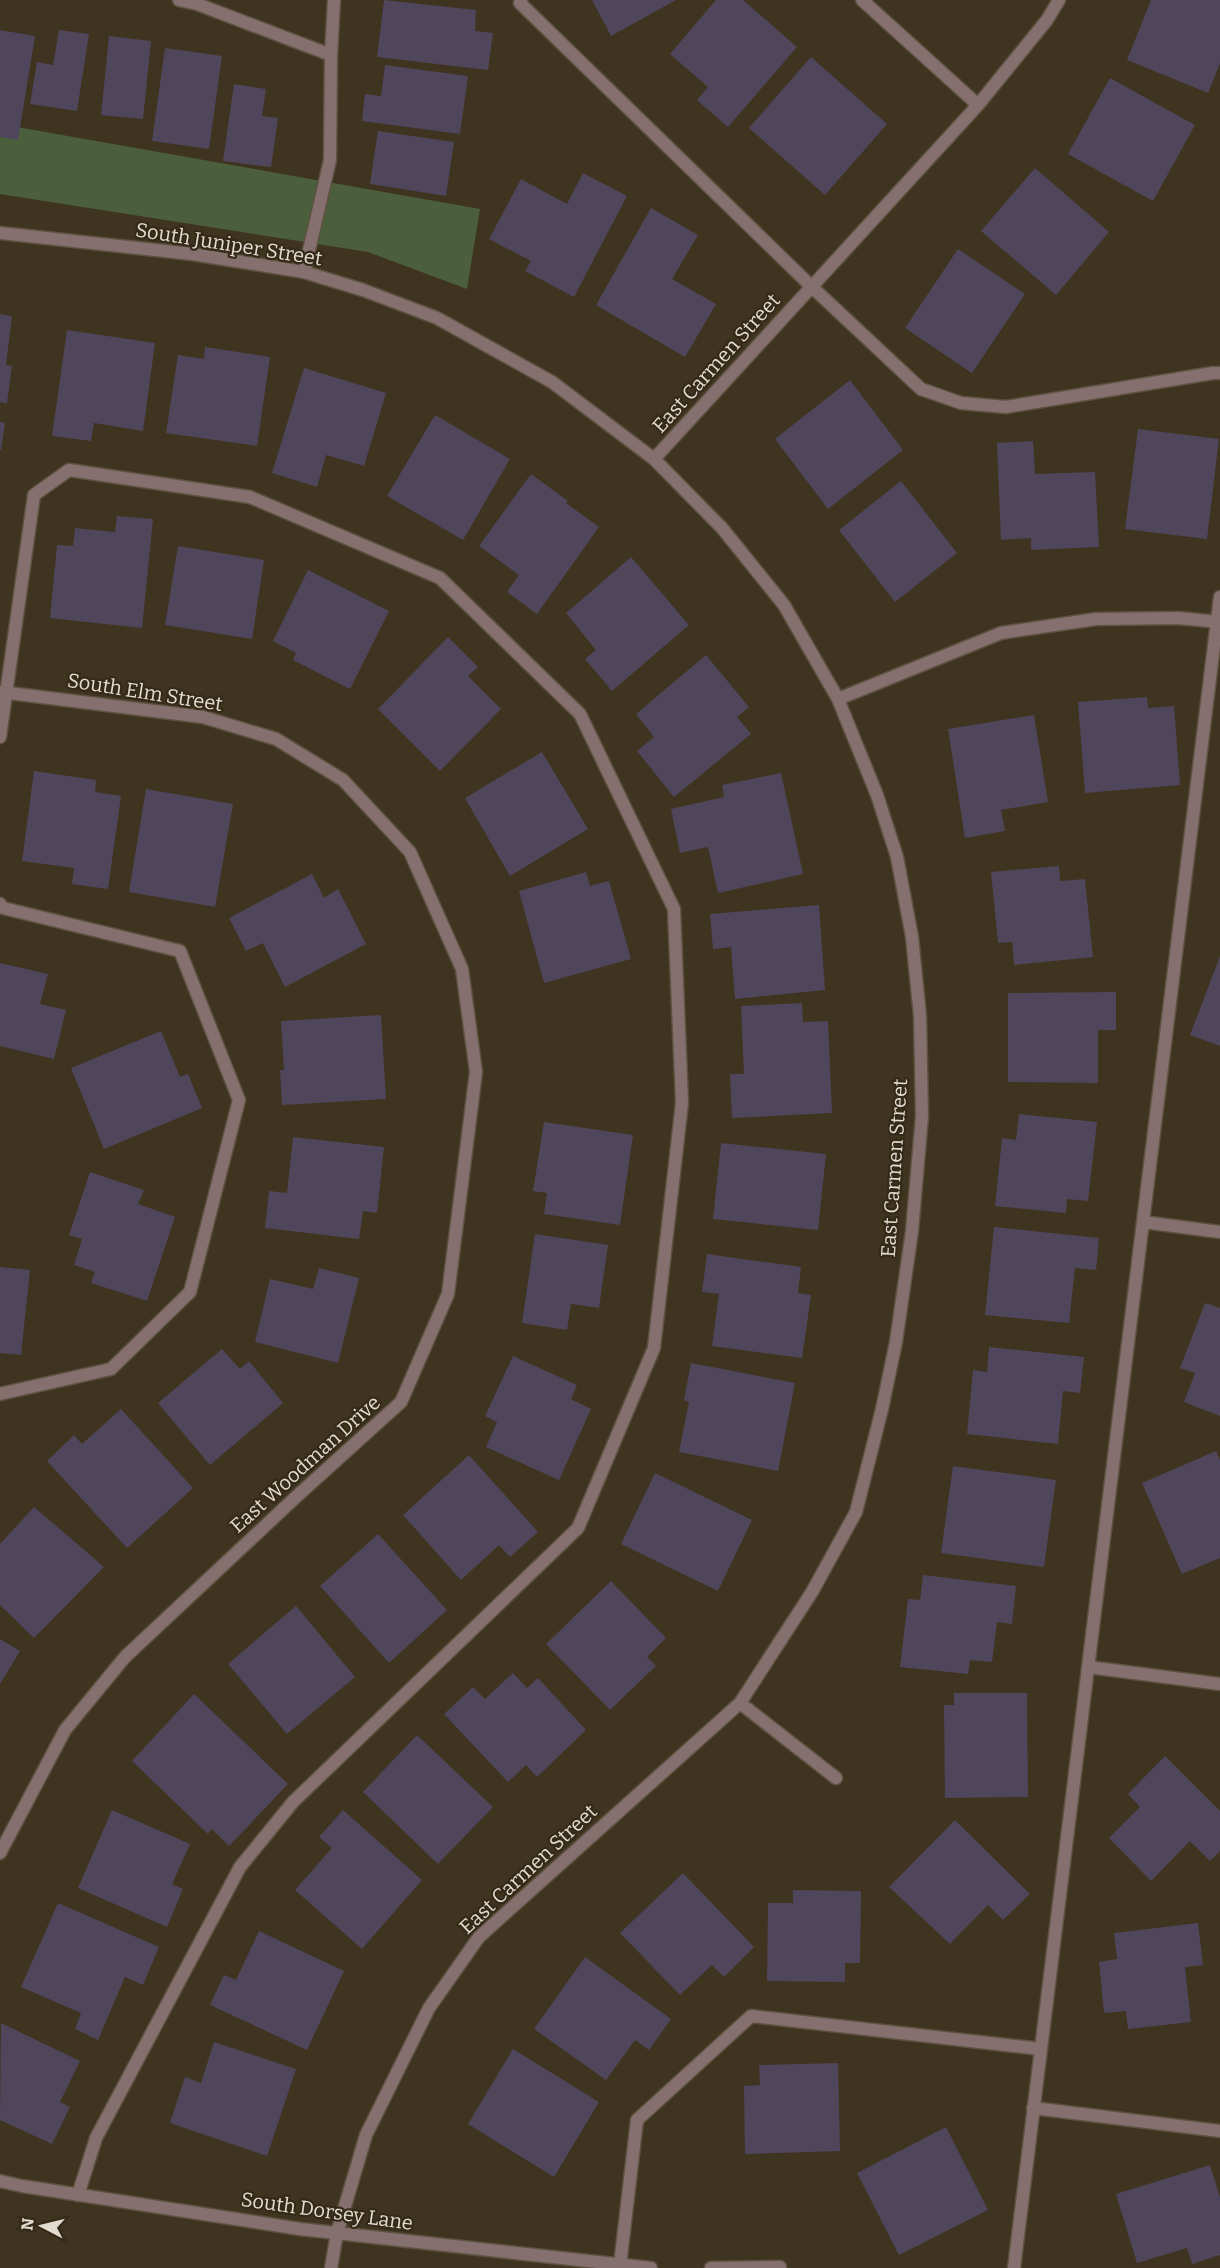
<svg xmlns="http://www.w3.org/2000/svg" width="1220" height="2268" viewBox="0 0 1220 2268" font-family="Bitter,serif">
<rect width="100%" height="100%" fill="#3f3420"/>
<path fill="#4b5f3c" d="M0,124L480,209L467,289L368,252L0,194Z"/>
<path fill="#4f465b" d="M384,0L476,10L475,31L493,33L488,70L377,57Z
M592,0H676L611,36Z
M716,0H743L797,47L728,127L697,100L708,87L670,54Z
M1151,0H1220V63L1208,93L1127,60Z
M0,30L35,36L18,140L0,137Z
M59,30L89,34L77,111L30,104L37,62L53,65Z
M109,36L151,41L143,119L101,115Z
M165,48L222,56L209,149L152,141Z
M811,57L887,124L825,195L749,128Z
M385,65L468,76L460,134L362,121L365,94L381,96Z
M1110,78L1195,125L1153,201L1068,154Z
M234,84L266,89L262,116L278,118L271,167L223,161Z
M378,131L454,142L446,196L370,184Z
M1035,168L1109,232L1056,295L981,231Z
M583,173L627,196L574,297L525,271L531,261L489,239L521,179L567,204Z
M651,208L698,235L672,279L716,304L685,357L596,305Z
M958,249L1025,294L972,373L905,328Z
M0,314L12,316L6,365L12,366L7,403L0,402Z
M67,330L155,343L143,431L94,423L91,441L52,436Z
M205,347L270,357L257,446L166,433L178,355L204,359Z
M304,368L386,393L364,466L326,455L317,487L272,473Z
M850,380L903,450L828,509L775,439Z
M435,415L510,459L463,540L387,496Z
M0,422L5,423L1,450H0Z
M1138,429L1219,439L1207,539L1125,529Z
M1033,441L1035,474L1095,472L1099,547L1031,550V538L1001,540L997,443Z
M531,474L568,501L566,503L599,527L537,614L507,592L519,575L479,546Z
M901,481L957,553L895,602L839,530Z
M117,516L153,519L142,628L50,618L57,545L73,546L75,528L115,532Z
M178,546L264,560L252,639L165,625Z
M631,557L689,625L612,691L585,659L596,650L566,613Z
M308,570L389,611L350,689L293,660L296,653L273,641Z
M448,637L478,667L468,676L501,709L440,771L378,709Z
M706,655L749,707L737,717L751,734L674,797L637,751L654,737L636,714Z
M1147,697L1148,708L1174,706L1180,785L1085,793L1078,702Z
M1034,715L1048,802L1001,810L1005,831L965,838L948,729Z
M542,752L588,829L510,876L465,798Z
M34,771L96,780L95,792L121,796L108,889L72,884L74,868L22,861Z
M781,773L803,874L718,893L708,847L680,853L671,809L724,797L722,785Z
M146,789L233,804L215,907L129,892Z
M1059,866L1060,881L1085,879L1093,957L1014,965L1012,942L998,943L991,872Z
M586,872L590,886L609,881L631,959L544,983L519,891Z
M312,874L324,898L338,889L366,944L285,987L263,943L246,951L229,918Z
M819,905L825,990L735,999L731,947L713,949L710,914Z
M1220,956V1046L1190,1035Z
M0,963L48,974L40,1004L66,1010L54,1059L0,1046Z
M1116,992V1030H1098V1083L1008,1082V993Z
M802,1003L803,1022L828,1021L832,1113L732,1118L730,1074H744L741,1006Z
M381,1015L386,1099L282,1105L280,1070H284L281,1021Z
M161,1031L180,1077L188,1074L202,1108L104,1149L71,1068Z
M1019,1114L1097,1122L1088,1201L1067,1199L1066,1213L995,1206L1002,1138L1016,1140Z
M544,1122L633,1135L620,1225L544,1214L547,1193L533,1191Z
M293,1137L384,1147L377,1213L363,1211L359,1239L265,1228L269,1191L287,1193Z
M721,1143L826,1154L818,1230L713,1219Z
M90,1172L144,1190L138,1204L175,1217L147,1301L91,1283L95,1272L74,1265L82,1239L69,1235Z
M994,1227L1099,1238L1096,1270L1075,1268L1069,1323L985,1315Z
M535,1234L608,1245L599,1308L571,1304L567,1330L522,1323Z
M707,1254L801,1267L798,1293L811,1295L802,1358L712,1346L719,1294L702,1292Z
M0,1267L30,1270L21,1355L0,1353Z
M319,1268L359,1278L338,1363L255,1342L270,1279L313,1289Z
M1205,1303L1220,1308V1416L1184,1402L1195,1373L1180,1368Z
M989,1347L1084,1357L1080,1393L1063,1391L1058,1444L967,1434L973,1370L987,1372Z
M222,1349L240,1369L249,1361L283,1403L210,1465L158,1403Z
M513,1356L577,1385L571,1399L591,1409L559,1480L486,1447L497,1422L485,1416Z
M691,1363L795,1383L778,1471L679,1452L689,1402L684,1400Z
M121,1409L193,1488L127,1548L47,1461L74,1435L82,1444Z
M1216,1451L1220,1460V1558L1182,1574L1142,1483Z
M469,1455L538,1532L510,1557L499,1545L461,1580L403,1515Z
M953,1466L1056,1480L1044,1567L941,1553Z
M655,1473L752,1520L718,1591L621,1544Z
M34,1507L104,1567L34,1638L0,1605V1544Z
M378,1534L447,1610L389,1663L320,1586Z
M923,1575L1016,1586L1012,1624L997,1622L992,1662L970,1660L968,1674L900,1667L908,1599L920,1600Z
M611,1581L666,1638L647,1657L656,1666L610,1710L546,1644Z
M296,1606L355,1677L287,1734L228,1664Z
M0,1639L20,1651L0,1684Z
M513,1673L527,1688L538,1678L586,1730L537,1777L526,1765L508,1782L444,1714L473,1687L485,1699Z
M954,1693H1027L1028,1797L945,1798L944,1705H954Z
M194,1694L288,1784L229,1846L212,1829L208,1834L132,1761Z
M417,1735L493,1807L438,1864L363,1792Z
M1165,1756L1220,1811V1851L1210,1861L1190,1841L1151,1881L1109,1838L1140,1807L1128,1794Z
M112,1810L190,1844L172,1884L183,1889L167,1927L78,1888Z
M343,1810L422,1880L362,1949L295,1890L332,1848L319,1837Z
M955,1820L1030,1894L1003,1920L988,1905L950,1944L889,1887Z
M683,1873L754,1947L724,1977L712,1965L680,1995L620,1933Z
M793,1890L861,1891L860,1963H845V1982L767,1981L768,1903H793Z
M58,1903L159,1947L143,1985L125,1977L98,2040L75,2029L81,2013L21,1987Z
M1198,1923L1203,1965L1185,1967L1191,2022L1128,2029L1126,2011L1104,2013L1099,1962L1117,1959L1114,1933Z
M259,1931L344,1971L307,2050L210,2005L224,1975L236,1980Z
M585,1957L671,2019L649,2050L635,2040L606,2080L534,2029Z
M1,2023L80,2061L60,2102L70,2107L52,2144L0,2120Z
M214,2042L296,2069L267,2156L170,2123L185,2077L201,2083Z
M513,2049L599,2102L554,2177L468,2124Z
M838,2063L840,2151L745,2154L744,2086L760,2085L759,2065Z
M946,2127L988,2210L899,2255L857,2173Z
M1210,2165L1220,2197V2255L1192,2264L1187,2248L1137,2263L1116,2194Z"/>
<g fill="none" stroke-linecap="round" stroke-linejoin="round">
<defs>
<path id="service" d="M179,0L197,4L331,55
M521,0L520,3L812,287L921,389L961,403L1006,407L1213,373H1220
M304,272L330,160L331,55L334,0
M0,737L34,495L69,470L250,497L440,578L580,714L674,909L682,1103L654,1348L578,1528L293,1802L240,1867L96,2138L78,2195
M0,904L3,908L180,951L239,1100L190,1292L111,1369L0,1394
M1143,1222L1220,1232
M1088,1667L1220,1684
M1033,2108L1220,2131
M620,2265L637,2120L751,2016L1041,2049
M1014,2268L1220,597"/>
<path id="minor" d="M862,0L978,105
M0,233L192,254L304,272L363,290L437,318L552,382L654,459L722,528L784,605L838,699L877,795L897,857L912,937L920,1016L922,1116L912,1231L896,1342L882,1409L856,1512L812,1592L740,1703L479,1937L429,2008L366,2135L337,2233L331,2268
M654,459L978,105L1047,20L1059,0
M0,692L203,717L276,739L343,780L410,852L462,969L476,1072L448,1294L401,1402L297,1496L125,1657L65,1730L0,1853
M838,699L1001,633L1096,619L1178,618L1220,622
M740,1703L836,1778
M0,2181L22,2186L300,2229L651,2268
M711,2268L780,2267"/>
</defs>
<use href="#service" stroke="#5d5240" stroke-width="15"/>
<use href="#minor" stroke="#5d5240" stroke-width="15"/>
<use href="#service" stroke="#856f6f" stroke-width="12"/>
<use href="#minor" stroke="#856f6f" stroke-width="12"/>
</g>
<g text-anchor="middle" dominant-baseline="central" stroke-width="4.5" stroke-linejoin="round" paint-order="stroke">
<g font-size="20" fill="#e3ddd1" stroke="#352a17">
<text transform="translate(229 244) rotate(9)">South Juniper Street</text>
<text transform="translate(716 363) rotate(-48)">East Carmen Street</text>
<text transform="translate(145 692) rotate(9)">South Elm Street</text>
<text transform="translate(894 1168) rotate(-86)">East Carmen Street</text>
<text transform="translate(305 1464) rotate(-42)">East Woodman Drive</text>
<text transform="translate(528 1869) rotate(-43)">East Carmen Street</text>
<text transform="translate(327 2211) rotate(8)">South Dorsey Lane</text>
</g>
</g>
<g transform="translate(42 2226) rotate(277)" stroke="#352a17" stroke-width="4.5" paint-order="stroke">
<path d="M0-4.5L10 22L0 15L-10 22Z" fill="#e3ddd1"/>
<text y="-9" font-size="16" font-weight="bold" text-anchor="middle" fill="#e3ddd1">N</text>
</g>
</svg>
